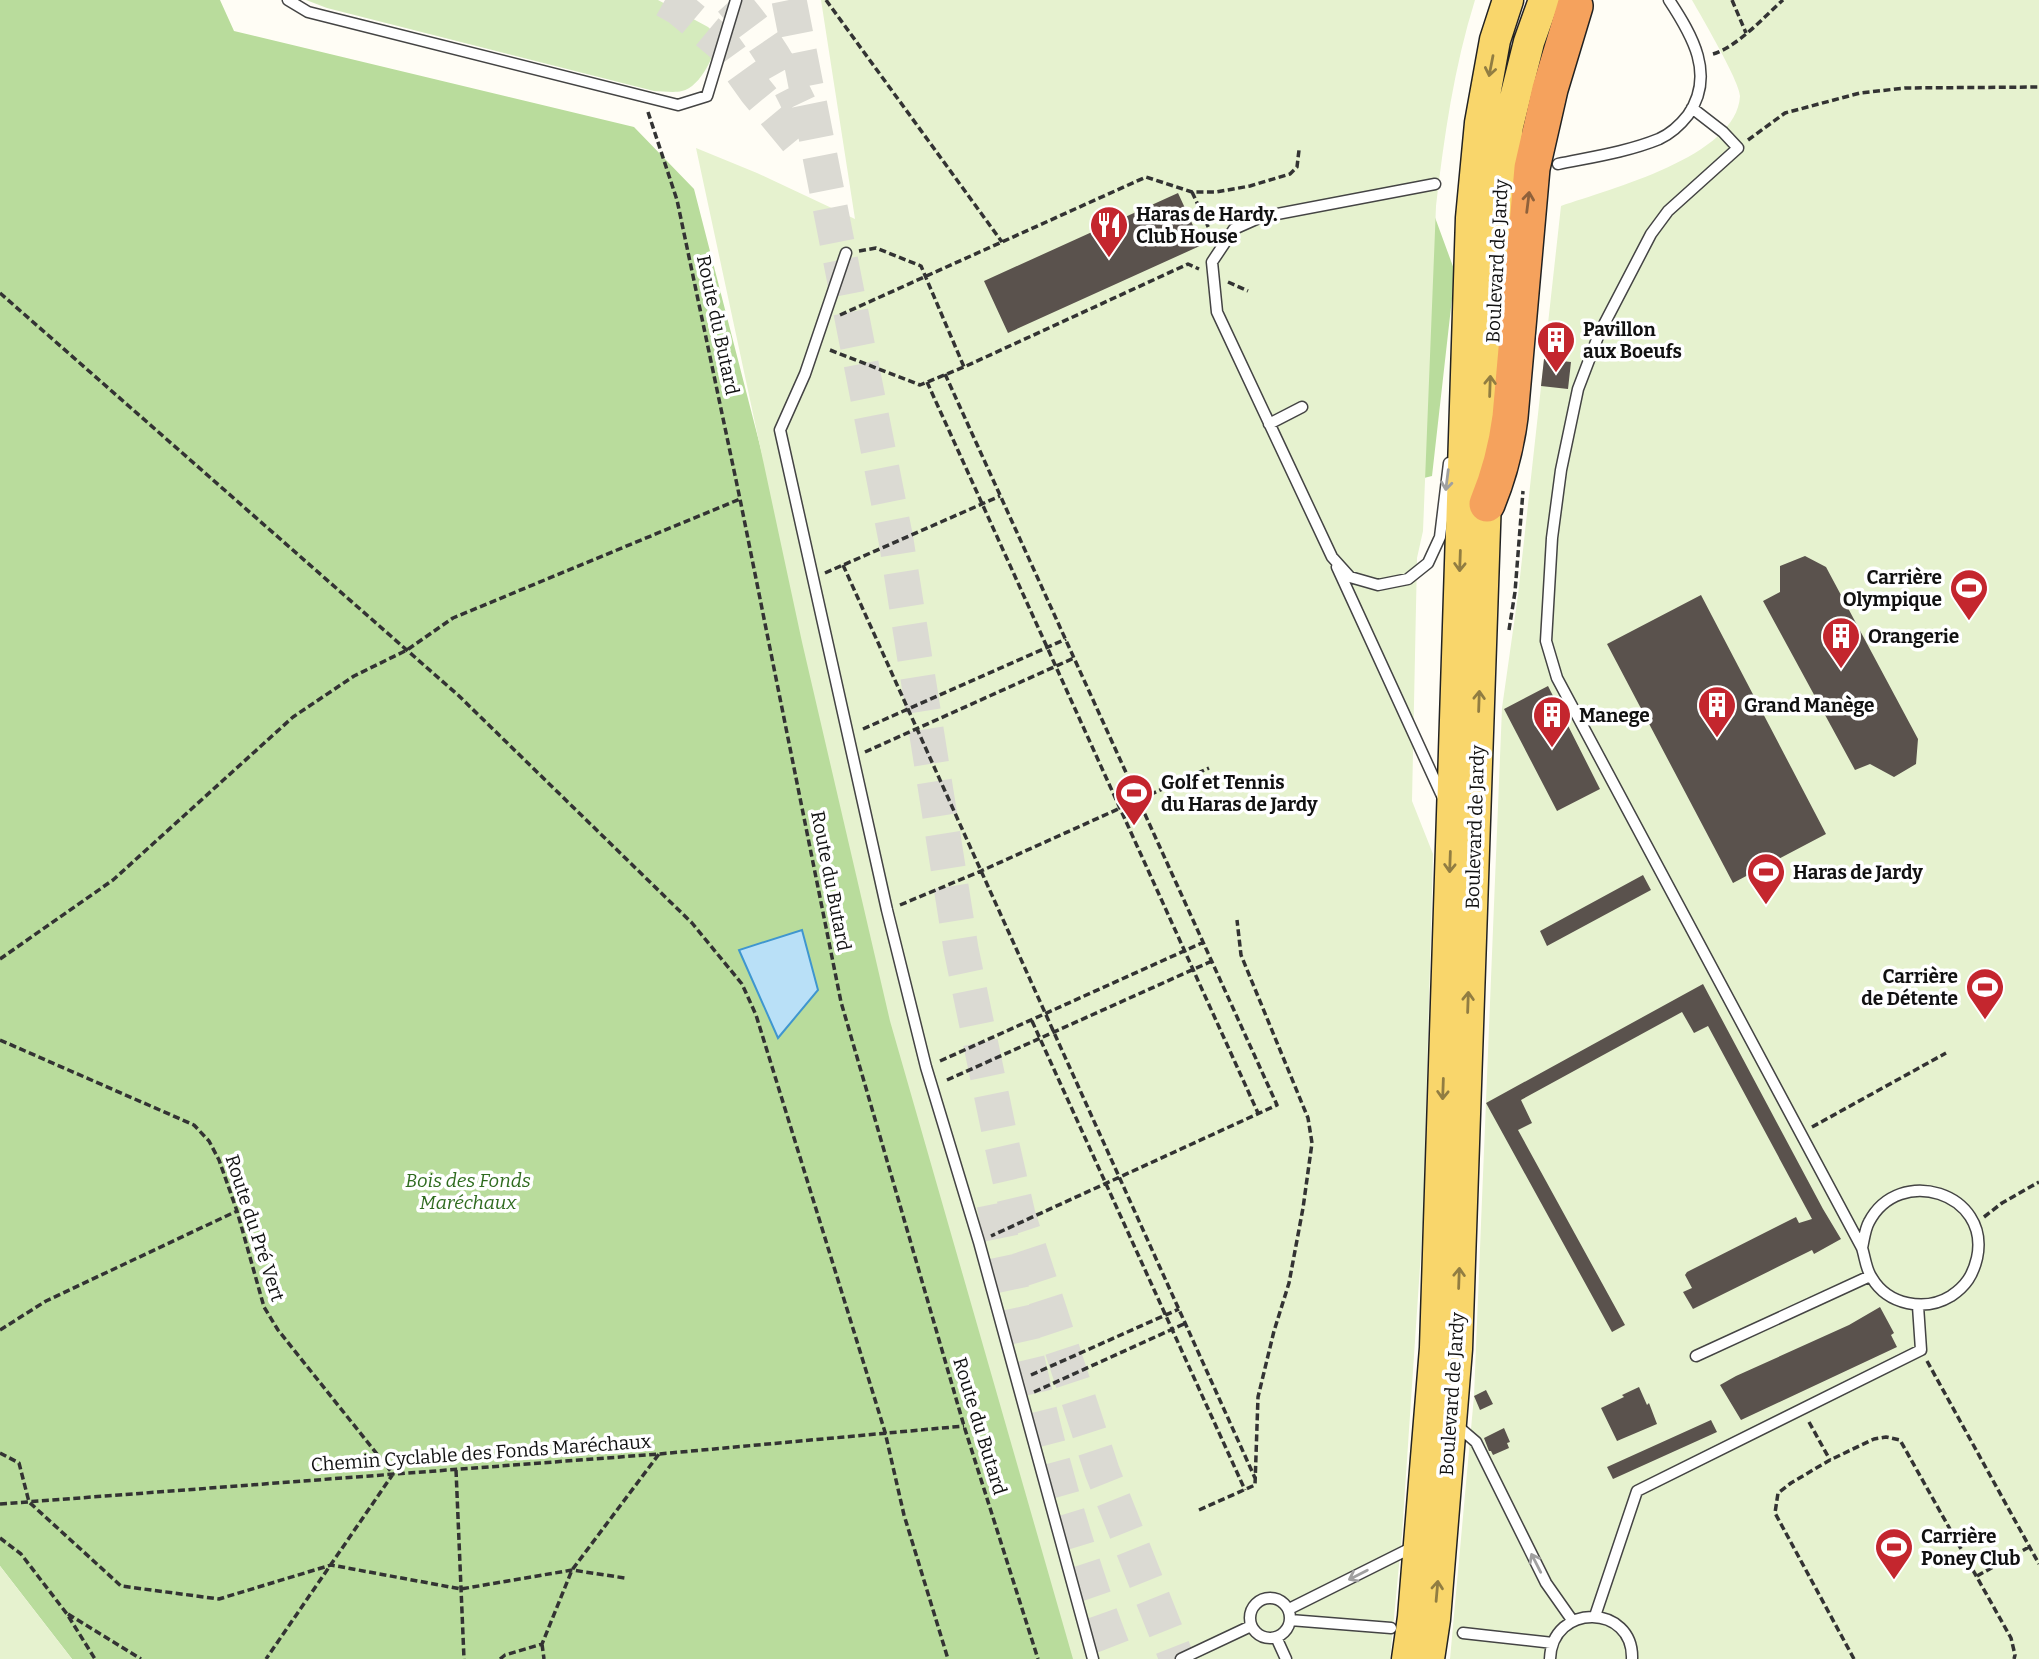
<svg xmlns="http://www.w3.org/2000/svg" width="2039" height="1659" viewBox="0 0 2039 1659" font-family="Bitter,serif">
<rect width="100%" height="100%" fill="#fffdf5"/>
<path fill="#d5ebbd" d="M306,0H658L708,27L718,36C716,53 701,87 682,91C674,93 662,91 654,91L327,8Z"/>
<path fill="#b9dc9c" d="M0,0H220L234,31L634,127L694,189L799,597L1088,1659H72L0,1566Z
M1429,201L1455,272L1432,476L1424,478Z"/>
<path fill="#e6f2cf" d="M821,0H1475C1454,67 1444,137 1436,206L1423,531L1417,558L1412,801L1433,854L1423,1222L1402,1534L1390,1659H1073L890,1021L802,642L696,148L757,173L855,219Z
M1692,0H2039V1659H1450L1474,1396L1502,708L1518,595L1561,206C1609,189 1737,157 1740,96C1740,82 1701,16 1692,0Z
M0,1566L72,1659H0Z"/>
<path fill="#b9e0f7" stroke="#3f96cf" stroke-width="2" d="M802,930L818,990L778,1038L739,950Z"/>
<path fill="#5a524d" d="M1178,193L1202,245L1008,333L984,281Z
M1544,359L1571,362L1568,389L1541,386Z
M1805,556L1826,567L1918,739L1916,764L1894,777L1870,764L1855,770L1763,601L1780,592V566Z
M1701,595L1826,834L1733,883L1607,644Z
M1548,686L1600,789L1557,811L1504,709Z
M1643,875L1651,890L1547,946L1540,931Z
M1703,984L1823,1209L1841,1239L1814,1254L1812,1250L1693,1309L1683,1292L1692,1288L1685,1275L1687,1272L1796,1217L1799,1223L1812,1219L1708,1026L1694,1033L1682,1012L1521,1100L1532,1123L1518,1130L1625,1325L1612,1332L1486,1103Z
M1880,1307L1894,1333L1891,1335L1897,1347L1741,1420L1720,1385L1736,1376L1849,1325Z
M1639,1387L1647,1405L1649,1403L1657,1424L1617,1441L1601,1408L1624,1397L1622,1395Z
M1486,1390L1493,1404L1480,1410L1474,1396Z
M1711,1420L1717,1432L1613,1479L1607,1467Z
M1504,1428L1510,1442L1507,1443L1509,1448L1493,1455L1491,1451H1489L1484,1438Z"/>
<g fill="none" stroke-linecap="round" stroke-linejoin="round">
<path stroke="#dbdad3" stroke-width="35" stroke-dasharray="35 18" stroke-linecap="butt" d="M665,0L679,8L723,45L756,91L799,143
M731,0C759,31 781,66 799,104
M789,0L896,540L961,949L1001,1141L1018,1215L1102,1471L1177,1659
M994,1204C1025,1358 1059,1512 1117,1659"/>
<defs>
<path id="lane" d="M288,0L308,12L678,105L707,96L736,0
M1692,108L1723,132L1738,148L1668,211L1651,234L1599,334L1578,389L1561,470L1552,538L1546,641L1557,678L1862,1248C1865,1257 1866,1270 1872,1278C1888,1305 1925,1312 1951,1296C1966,1286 1973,1275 1977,1258C1991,1193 1899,1164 1869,1222C1865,1229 1864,1239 1862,1248
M1558,164C1592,157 1627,152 1659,139C1670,134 1681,124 1688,115C1716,75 1692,35 1669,0
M1435,184L1261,217L1234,229L1212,262L1217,312L1332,557L1350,577L1378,585L1408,579L1428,563L1440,537L1449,463
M846,253L805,374L780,430L887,910L926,1067L979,1242L1093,1659
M1269,424L1302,407
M1337,567L1443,798
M1696,1356L1870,1276
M1455,1424L1476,1442L1546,1583L1572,1620
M1250 1618a20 20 0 1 1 40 0a20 20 0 1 1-40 0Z
M1289,1609L1415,1546
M1595,1616L1637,1491L1921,1350L1918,1306
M1290,1620L1391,1628
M1463,1633L1553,1643
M1276,1637L1286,1659
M1181,1659L1251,1626
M1550,1659C1552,1602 1634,1604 1632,1659"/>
<path id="primary" d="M1407,1659L1413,1617L1435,1348L1471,218L1480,123L1495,40L1508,0
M1429,1659L1435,1619L1457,1349L1495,234L1508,126L1529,42L1544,0"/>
<path id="highway" d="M1487,504C1499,475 1506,448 1510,417L1532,168L1550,89L1575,6"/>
</defs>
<use href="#lane" stroke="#444" stroke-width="13"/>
<use href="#primary" stroke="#222" stroke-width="33"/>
<use href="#highway" stroke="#222" stroke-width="38"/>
<path stroke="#333" stroke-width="3.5" stroke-dasharray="7 3.5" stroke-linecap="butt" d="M826,0L1002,242
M1732,0L1746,33
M1713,54C1737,47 1764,17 1783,0
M648,112L677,200L740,499L841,1002L964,1426L1038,1659
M1748,140L1785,113L1860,93L1905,88L2039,87
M1192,192L1212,235
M859,251L876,248L921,266L964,367L1188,264L1199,269
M1228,282L1248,291
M0,293L458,695L692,923L742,984L756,1015L885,1432L904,1515L948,1659
M840,315L1146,177L1192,192H1216L1250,186L1290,174L1297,167L1299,150
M830,350L920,385L964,367
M945,374L1277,1105L991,1236
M927,382L1258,1113
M843,565L1255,1478
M825,573L1000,496
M1509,630L1515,592L1523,491
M863,729L1066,639
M865,752L1074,658
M900,905L981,871L1209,768
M0,959L113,880L293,717L354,676L407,650L453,618L740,499
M1032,1021L1245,1490
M0,1040L194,1125L209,1141L219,1160L237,1211L264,1307L278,1330L393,1474L266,1659
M940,1061L1204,942
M947,1080L1212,961
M1812,1127L1946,1053
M1984,1217L2002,1203L2039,1182
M0,1330L46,1301L237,1211
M1927,1361L2039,1564
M1031,1375L1179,1309
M1034,1392L1186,1323
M1809,1422L1830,1460
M0,1453L19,1463L29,1502L121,1586L219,1599L331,1565L461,1589L572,1570L625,1578
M456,1470L464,1659
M0,1504L659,1454L964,1426
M1199,1510L1255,1485L1258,1397L1274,1331L1289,1283L1303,1208L1312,1143L1308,1118L1241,955L1237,920
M0,1538L21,1554L67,1614L95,1659
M1977,1576L2029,1547
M68,1614L141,1659
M542,1644L544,1659
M500,1659L505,1655L542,1644L572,1570L659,1454
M1854,1659L1775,1513L1778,1493L1791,1483L1830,1460L1874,1439L1886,1437L1900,1440L2011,1638L2015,1655L2014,1659"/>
<use href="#lane" stroke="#fff" stroke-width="10"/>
<use href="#primary" stroke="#f9d66b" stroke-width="30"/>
<use href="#highway" stroke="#f5a25d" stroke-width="35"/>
</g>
<defs><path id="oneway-shaft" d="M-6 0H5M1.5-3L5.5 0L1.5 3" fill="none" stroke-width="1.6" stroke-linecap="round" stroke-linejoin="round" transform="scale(1.75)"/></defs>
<g stroke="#917d42">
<use href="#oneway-shaft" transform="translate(1491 66) rotate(101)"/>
<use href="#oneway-shaft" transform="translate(1490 386) rotate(-88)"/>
<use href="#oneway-shaft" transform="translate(1460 561) rotate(92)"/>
<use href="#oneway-shaft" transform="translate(1479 701) rotate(-88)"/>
<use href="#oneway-shaft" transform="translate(1450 862) rotate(92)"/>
<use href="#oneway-shaft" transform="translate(1468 1002) rotate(-88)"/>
<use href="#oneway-shaft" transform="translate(1443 1089) rotate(92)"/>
<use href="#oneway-shaft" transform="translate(1459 1278) rotate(-88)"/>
<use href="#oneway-shaft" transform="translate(1437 1591) rotate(-85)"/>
</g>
<use stroke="#8e613b" href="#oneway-shaft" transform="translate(1528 202) rotate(-83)"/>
<g stroke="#a0a0a0">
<use href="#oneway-shaft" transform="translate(1447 480) rotate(97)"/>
<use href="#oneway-shaft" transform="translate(1536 1563) rotate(-117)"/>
<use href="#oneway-shaft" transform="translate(1358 1575) rotate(153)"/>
</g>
<defs>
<symbol id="restaurant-pin" viewBox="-11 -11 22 30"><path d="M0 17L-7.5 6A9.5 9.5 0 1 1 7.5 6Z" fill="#c4262e" stroke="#fff"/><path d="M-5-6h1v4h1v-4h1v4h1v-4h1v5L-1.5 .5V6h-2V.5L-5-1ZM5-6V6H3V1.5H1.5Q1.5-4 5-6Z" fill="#fff"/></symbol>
<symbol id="building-pin" viewBox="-11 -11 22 30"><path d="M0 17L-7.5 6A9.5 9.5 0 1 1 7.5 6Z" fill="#c4262e" stroke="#fff"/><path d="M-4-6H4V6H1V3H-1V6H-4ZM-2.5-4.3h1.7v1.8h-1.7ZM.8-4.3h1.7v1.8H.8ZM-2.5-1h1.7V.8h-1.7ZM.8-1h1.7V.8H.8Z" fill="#fff"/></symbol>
<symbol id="stadium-pin" viewBox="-11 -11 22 30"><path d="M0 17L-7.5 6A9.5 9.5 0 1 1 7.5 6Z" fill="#c4262e" stroke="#fff"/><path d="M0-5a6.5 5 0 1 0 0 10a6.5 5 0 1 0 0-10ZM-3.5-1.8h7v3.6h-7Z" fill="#fff"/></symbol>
</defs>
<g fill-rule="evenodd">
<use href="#restaurant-pin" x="1087" y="203" width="44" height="60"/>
<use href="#building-pin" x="1534" y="318" width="44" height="60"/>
<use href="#stadium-pin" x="1947" y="566" width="44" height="60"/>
<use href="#building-pin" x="1819" y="614" width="44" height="60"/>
<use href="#building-pin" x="1695" y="683" width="44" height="60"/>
<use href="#building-pin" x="1530" y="693" width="44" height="60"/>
<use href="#stadium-pin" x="1112" y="771" width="44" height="60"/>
<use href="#stadium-pin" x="1744" y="850" width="44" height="60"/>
<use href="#stadium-pin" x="1963" y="965" width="44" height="60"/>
<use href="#stadium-pin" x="1872" y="1525" width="44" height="60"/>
</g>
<g text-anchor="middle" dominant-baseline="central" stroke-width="7" stroke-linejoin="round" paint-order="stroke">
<g font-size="19" font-weight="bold" fill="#111" stroke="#fff" text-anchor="start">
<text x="1136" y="214">Haras de Hardy.<tspan x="1136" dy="22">Club House</tspan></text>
<text x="1583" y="329">Pavillon<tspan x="1583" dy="22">aux Boeufs</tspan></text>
<text x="1942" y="577" text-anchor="end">Carrière<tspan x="1942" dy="22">Olympique</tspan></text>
<text x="1868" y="636">Orangerie</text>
<text x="1744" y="705">Grand Manège</text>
<text x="1579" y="715">Manege</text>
<text x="1161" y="782">Golf et Tennis<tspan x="1161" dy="22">du Haras de Jardy</tspan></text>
<text x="1793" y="872">Haras de Jardy</text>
<text x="1958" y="976" text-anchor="end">Carrière<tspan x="1958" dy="22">de Détente</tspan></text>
<text x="1921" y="1536">Carrière<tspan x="1921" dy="22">Poney Club</tspan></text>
</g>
<g font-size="19" fill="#111" stroke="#fff">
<text transform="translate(1497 261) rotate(-87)">Boulevard de Jardy</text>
<text transform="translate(718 325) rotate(78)">Route du Butard</text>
<text transform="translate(1475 827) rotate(-88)">Boulevard de Jardy</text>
<text transform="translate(831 881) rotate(79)">Route du Butard</text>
<text transform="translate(255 1228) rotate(72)">Route du Pré Vert</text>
<text transform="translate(1452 1394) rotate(-86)">Boulevard de Jardy</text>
<text transform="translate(980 1426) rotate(73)">Route du Butard</text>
<text transform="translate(481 1453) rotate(-4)">Chemin Cyclable des Fonds Maréchaux</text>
</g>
<g font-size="19" font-style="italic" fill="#2f6b1f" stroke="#fff">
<text x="468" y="1180">Bois des Fonds<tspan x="468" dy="22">Maréchaux</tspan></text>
</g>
</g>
</svg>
